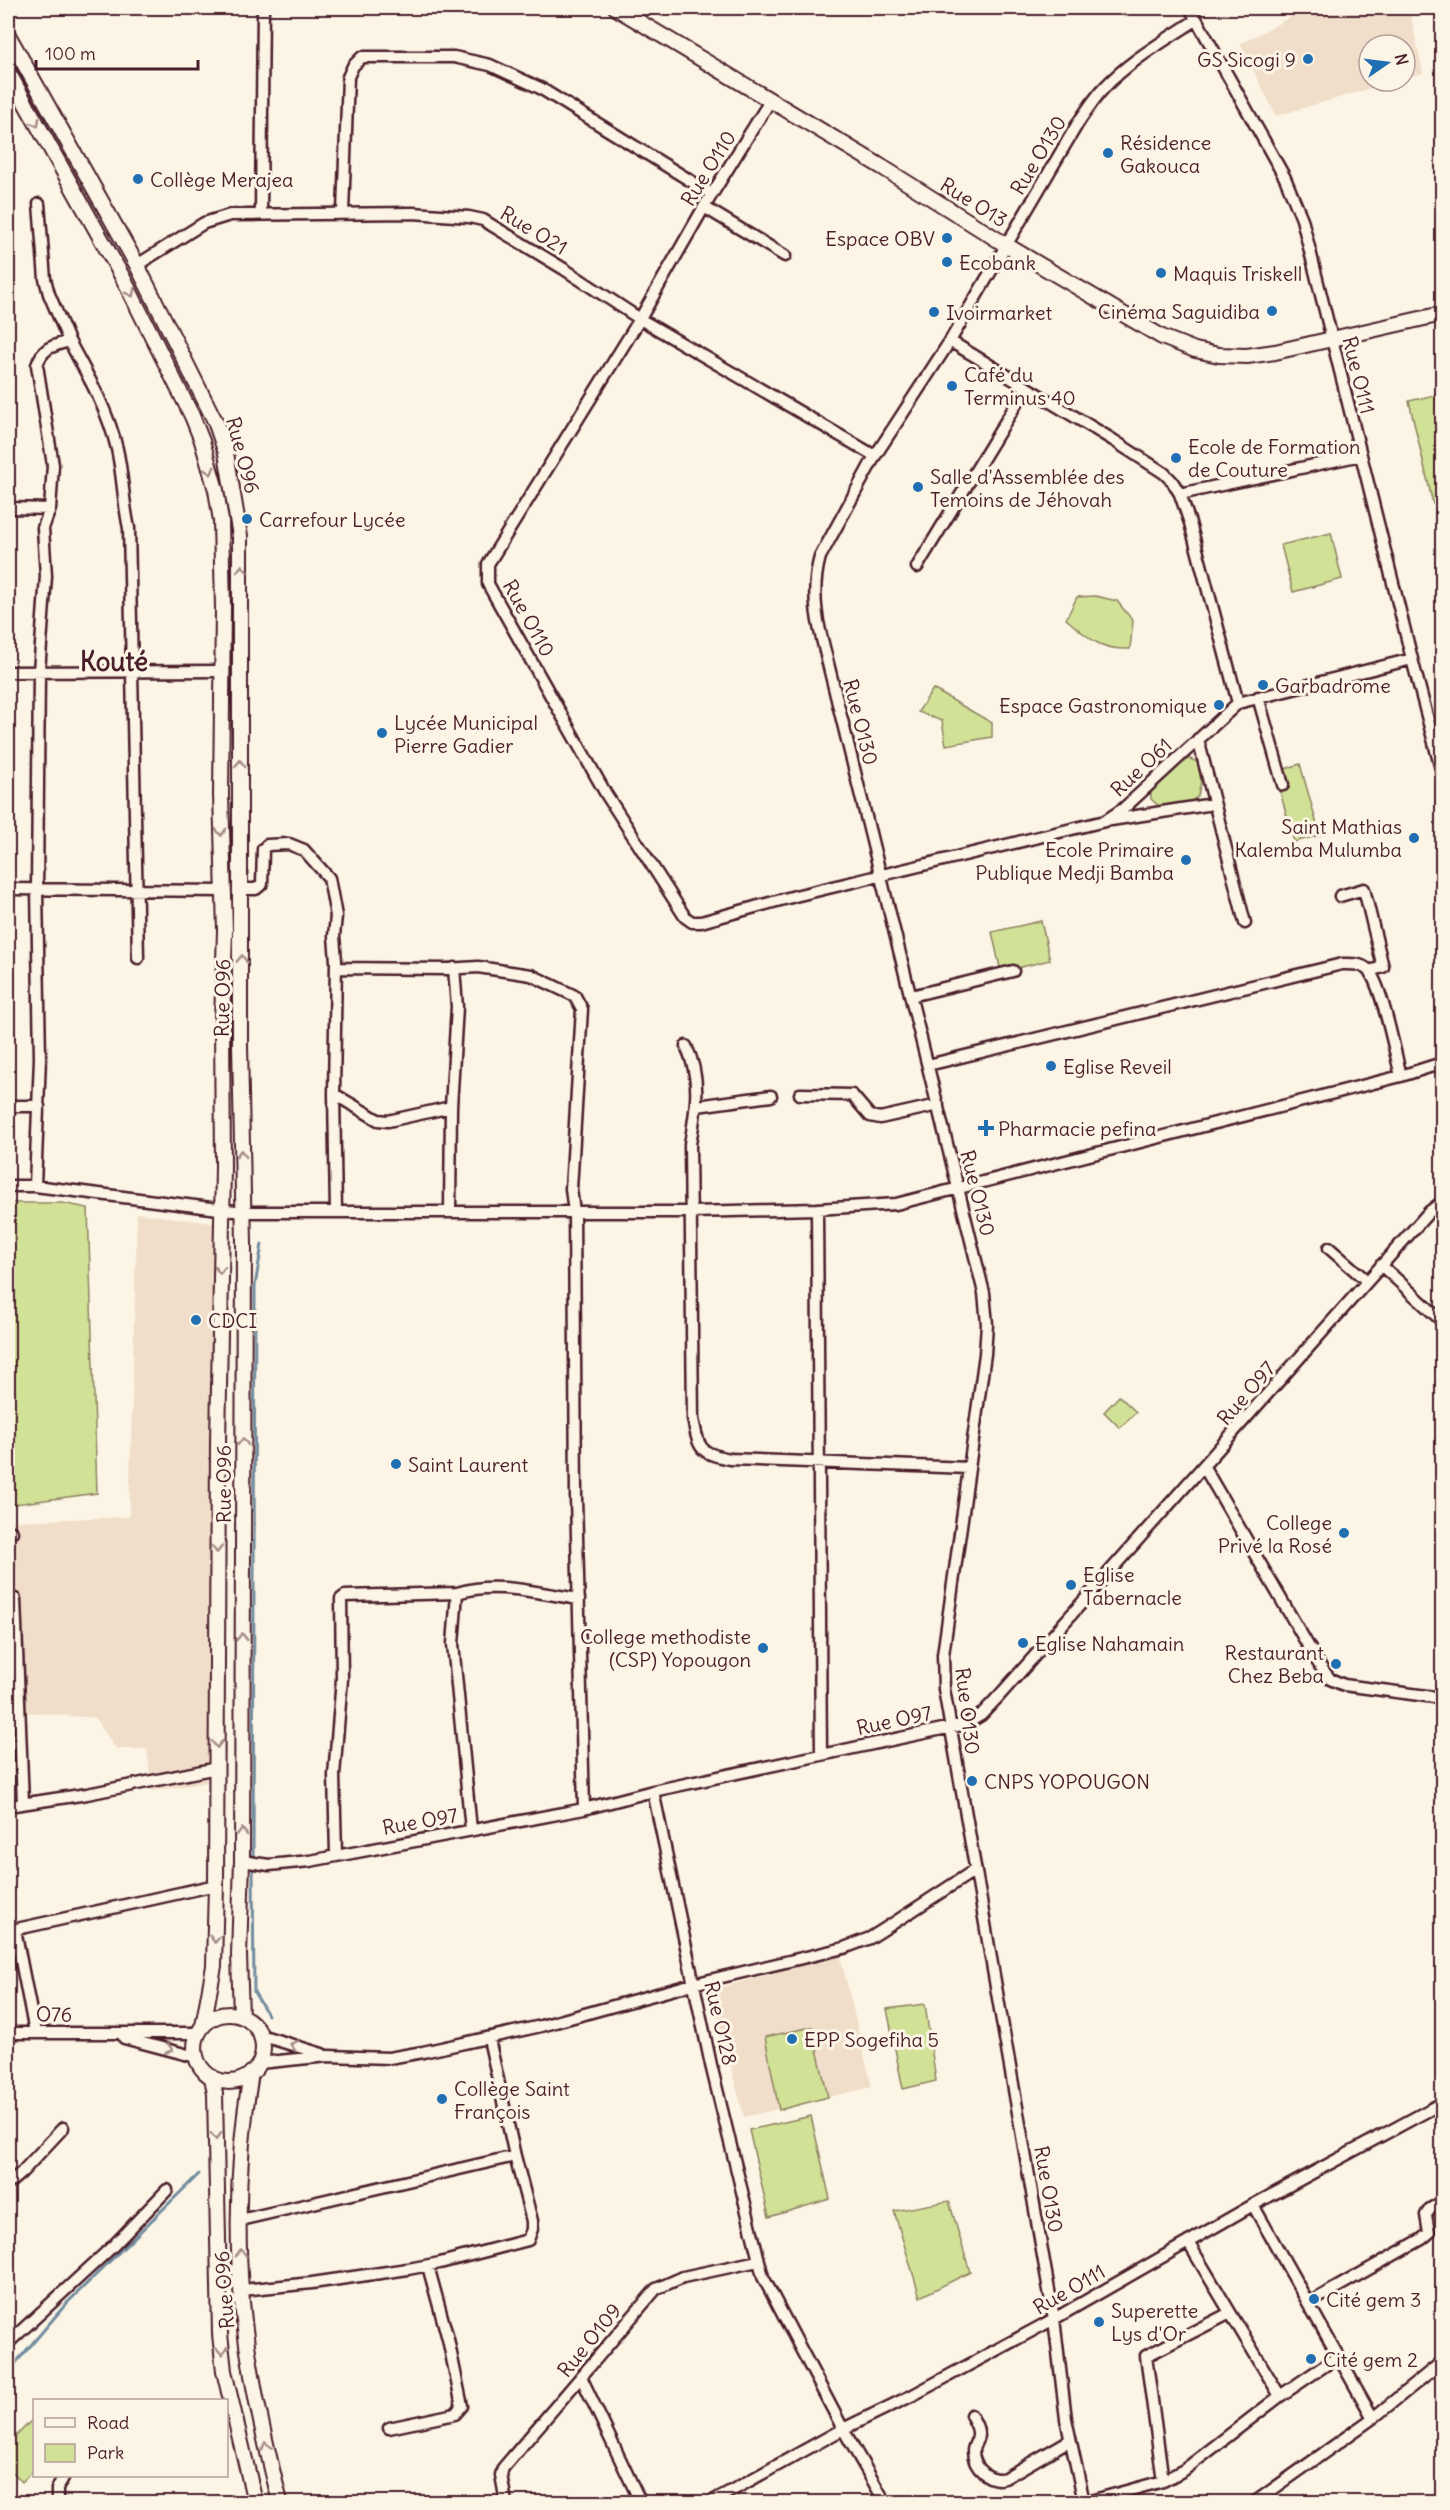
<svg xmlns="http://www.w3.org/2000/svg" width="1450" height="2510" viewBox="0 0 1450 2510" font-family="Delius,sans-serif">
<rect width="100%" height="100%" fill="#fcf5e5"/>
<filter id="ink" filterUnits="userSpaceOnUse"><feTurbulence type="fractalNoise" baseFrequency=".0167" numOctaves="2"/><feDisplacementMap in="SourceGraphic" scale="12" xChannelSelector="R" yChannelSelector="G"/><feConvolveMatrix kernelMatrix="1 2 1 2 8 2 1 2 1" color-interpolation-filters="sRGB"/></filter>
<g filter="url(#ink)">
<path fill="#f1deca" d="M1307,8H1409L1423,73L1405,78V45H1369V81H1396L1276,116L1240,44Z
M137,1213L213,1223L214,1514L209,1782L152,1791L147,1749H116L95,1718L8,1711V1521L129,1517Z
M840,1955L872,2087L744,2117L711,1990Z"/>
<path fill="#d1e297" stroke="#8e8061" stroke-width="1.5" d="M1435,395L1442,425V502L1433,504L1409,401Z
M1331,533L1342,579L1293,592L1281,545Z
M1095,596L1117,601L1133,621L1130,649C1099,650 1089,638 1066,619L1077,597Z
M933,689L992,723V737L946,745L942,721L918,712Z
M1187,758L1198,762L1201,781L1198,796L1187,805L1162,809L1151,799V790L1177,761Z
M1300,764L1320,835L1294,842L1279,788L1286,786L1282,770Z
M1041,921L1050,960L1001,972L992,932Z
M8,1203H62L88,1208L97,1493L8,1505Z
M1119,1396L1136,1412L1120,1428L1104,1412Z
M925,2004L936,2081L903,2089L887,2009Z
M812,2027L828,2097L779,2110L765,2037Z
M811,2116L830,2199L769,2217L749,2130Z
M949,2201L970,2272L920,2297L894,2211Z
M34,2418V2470L22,2482L8,2467V2444Z"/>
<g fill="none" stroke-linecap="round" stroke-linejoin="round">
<path stroke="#718c9f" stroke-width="3" d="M253,1860L255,1286L262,1244
M253,1867L254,1992L268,2015
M8,2372L66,2304L199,2174"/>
<defs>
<path id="minor" d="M1190,8L1285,178L1302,219L1412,659L1442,773
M770,101L704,207L640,319L488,564V584L606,794L685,917L692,922H701L795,896L1105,821L1123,809L1238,703L1412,659
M39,204L45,279L49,294L69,341
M704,207L785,256
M343,212L348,77L353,66L362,57H454L490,65L540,88L712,194
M261,213L263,8
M137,265L204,223L230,215L413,213L469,217L483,220L564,269L640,319L875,456
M950,341L1113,440L1164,473L1172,481L1180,494L1190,523L1238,703
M1180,494L1361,455
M8,508L50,509L53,465L37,365C43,347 53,346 69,341C88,376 108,410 117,449C123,475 123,502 129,528L138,958
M917,567L1026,388
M8,672L223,671
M1258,697L1283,785
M1198,739L1245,923
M1111,820L1213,804
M8,889L224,891
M241,889H256L262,884L263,849L267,845L289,844L304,850L329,878L336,916L334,936L336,961L334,1094L378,1120L388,1121L451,1107
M1340,896L1364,889L1383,967L1369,971
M336,968L446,969L478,967L531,975L575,996L582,1009L571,1189L574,1212L576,1497L584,1809
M911,996L1013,971
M686,1046C702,1079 696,1109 690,1144L693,1419C699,1449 699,1453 730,1459L969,1468
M928,1065L1342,964C1352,964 1362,963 1369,971C1382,986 1395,1053 1401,1076
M334,1094L336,1212
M800,1094L852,1095L870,1116L880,1118L938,1105
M8,1106H39
M697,1106L771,1096
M8,1186H35L243,1212H692L817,1209L896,1204L1401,1076L1442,1063
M35,1186L40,1058L37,890L39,672L46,576L43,528L50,509
M817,1209L821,1755
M450,1211L451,1107L457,1007L454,968
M1329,1248L1367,1281
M1381,1265L1442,1321
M1204,1467L1320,1666L1330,1679L1344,1685L1442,1698
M8,1532H12
M457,1593L453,1644L471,1830
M15,1599L23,1803
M653,1791L711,2065L763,2277L843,2429L885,2502
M8,1806L87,1794L217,1768
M336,1854L334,1775L342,1679L341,1599L345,1596L457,1593C496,1580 540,1594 579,1599
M242,1861L269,1865L310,1861L584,1809L653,1791L966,1724L981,1715L999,1696L1429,1212L1442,1202
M15,1930L35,2032
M8,1931L216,1885
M8,2033H199
M260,2035L322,2054
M124,2038L196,2057
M259,2063L328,2056L389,2058L423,2052L541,2026L693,1984L844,1948L870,1938L889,1926L975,1870
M8,2184L22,2172L63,2128
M1253,2205L1373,2418
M240,2220L515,2156L489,2039
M1188,2242L1280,2396
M242,2290L312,2283L408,2269L440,2263L528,2240L532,2229V2221L515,2156
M1309,2303L1422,2239L1429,2233L1426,2215L1430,2209L1442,2202
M8,2343L113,2246L167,2190
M582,2379L639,2499
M971,2415C974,2421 978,2426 978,2433C979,2439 973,2445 973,2451C973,2468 990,2483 1005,2478L1070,2440
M389,2428L455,2414L462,2406L448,2339L428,2266
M1163,2481L1146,2356L1230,2313
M57,2502V2489L64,2476
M506,2502L501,2475L503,2468L656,2289L683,2277L758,2261
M711,2502L843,2429L913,2395L1054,2319L1253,2205L1442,2103
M1084,2502L1066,2419L1054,2319L944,1689L943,1655L985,1354L987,1324L984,1293L820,631C814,605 813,582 820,557L875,456L950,341L1078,123C1086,111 1094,99 1103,89C1129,61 1164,41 1196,20
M1087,2502L1163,2481L1184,2470L1280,2396L1339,2356
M1255,2502L1373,2418L1442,2362"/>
<path id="major" d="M616,8L882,167L1006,245L1162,337L1195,350L1219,355L1247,356L1275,352L1442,314
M8,35L137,265L215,421L226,453L240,536V1045L244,1243L242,1861L239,1955L241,2016
M8,72L123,278L192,416L202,441L216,490L221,521L223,608L221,795L225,931L222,1021L223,1167L218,1443L216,1885L214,1966L203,2026
M195 2048a34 34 0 1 1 68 0a34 34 0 1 1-68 0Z
M251,2073C235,2166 234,2276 251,2369C258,2414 269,2458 280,2502
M212,2077L215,2094L220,2334L224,2371L255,2502"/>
</defs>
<use href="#minor" stroke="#4a1f2b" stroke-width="15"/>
<use href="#major" stroke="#4a1f2b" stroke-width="18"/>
<use href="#minor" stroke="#fcf5e5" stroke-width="10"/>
<use href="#major" stroke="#fcf5e5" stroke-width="14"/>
</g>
<defs><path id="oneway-chevron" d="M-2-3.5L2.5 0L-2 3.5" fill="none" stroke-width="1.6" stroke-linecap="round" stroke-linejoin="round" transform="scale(1.5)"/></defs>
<g stroke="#a38a88">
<use href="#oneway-chevron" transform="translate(36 123) rotate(61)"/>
<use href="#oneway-chevron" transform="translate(131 293) rotate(63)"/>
<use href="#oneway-chevron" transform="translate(210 471) rotate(75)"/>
<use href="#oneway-chevron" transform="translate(242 569) rotate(-91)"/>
<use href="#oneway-chevron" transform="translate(240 764) rotate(-90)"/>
<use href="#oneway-chevron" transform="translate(221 832) rotate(88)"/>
<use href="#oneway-chevron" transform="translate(242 959) rotate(-88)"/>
<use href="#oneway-chevron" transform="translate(241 1154) rotate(-91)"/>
<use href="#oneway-chevron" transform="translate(220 1270) rotate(91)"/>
<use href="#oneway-chevron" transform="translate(243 1442) rotate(-90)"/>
<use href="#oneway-chevron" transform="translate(217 1549) rotate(90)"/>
<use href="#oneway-chevron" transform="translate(242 1637) rotate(-90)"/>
<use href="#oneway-chevron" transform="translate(217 1744) rotate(90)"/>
<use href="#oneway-chevron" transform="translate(242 1832) rotate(-90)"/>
<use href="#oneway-chevron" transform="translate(215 1939) rotate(93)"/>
<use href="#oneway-chevron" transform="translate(294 2045) rotate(-163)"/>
<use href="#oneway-chevron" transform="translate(169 2049) rotate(17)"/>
<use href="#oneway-chevron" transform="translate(216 2136) rotate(89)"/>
<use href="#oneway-chevron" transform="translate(241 2253) rotate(-92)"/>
<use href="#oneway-chevron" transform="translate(222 2351) rotate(83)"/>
<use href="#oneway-chevron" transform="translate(266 2446) rotate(-104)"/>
</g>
</g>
<g fill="#1f6fb2" stroke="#fcf5e5" stroke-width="2">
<circle cx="1308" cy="59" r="6"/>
<circle cx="1108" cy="153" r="6"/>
<circle cx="138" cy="179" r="6"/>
<circle cx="947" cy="238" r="6"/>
<circle cx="947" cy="262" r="6"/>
<circle cx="1161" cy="273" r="6"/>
<circle cx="1272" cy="311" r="6"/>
<circle cx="934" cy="312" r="6"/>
<circle cx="952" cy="386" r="6"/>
<circle cx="1176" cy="458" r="6"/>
<circle cx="918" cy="487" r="6"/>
<circle cx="247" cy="519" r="6"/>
<circle cx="1263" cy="685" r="6"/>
<circle cx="1219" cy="705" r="6"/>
<circle cx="382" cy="733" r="6"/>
<circle cx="1414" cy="838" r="6"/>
<circle cx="1186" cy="860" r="6"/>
<circle cx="1051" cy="1066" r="6"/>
<path d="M983 1119h6v6h6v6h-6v6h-6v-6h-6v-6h6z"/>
<circle cx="196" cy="1320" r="6"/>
<circle cx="396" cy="1464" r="6"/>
<circle cx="1344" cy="1533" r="6"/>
<circle cx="1071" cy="1585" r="6"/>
<circle cx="1023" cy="1643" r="6"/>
<circle cx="763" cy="1648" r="6"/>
<circle cx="1336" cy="1664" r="6"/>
<circle cx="972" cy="1781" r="6"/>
<circle cx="792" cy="2039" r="6"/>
<circle cx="442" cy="2099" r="6"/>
<circle cx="1314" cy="2299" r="6"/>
<circle cx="1099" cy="2322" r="6"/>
<circle cx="1311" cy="2359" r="6"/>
</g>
<g text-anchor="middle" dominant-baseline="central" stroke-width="6" stroke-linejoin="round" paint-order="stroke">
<g font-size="20" fill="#4a1f2b" stroke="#fcf5e5" text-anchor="start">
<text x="1296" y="59" text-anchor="end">GS Sicogi 9</text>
<text x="1120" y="142">Résidence<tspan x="1120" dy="23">Gakouca</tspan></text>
<text x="150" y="179">Collège Merajea</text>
<text x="935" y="238" text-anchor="end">Espace OBV</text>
<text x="959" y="262">Ecobank</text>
<text x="1173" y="273">Maquis Triskell</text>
<text x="1260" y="311" text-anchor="end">Cinéma Saguidiba</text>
<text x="946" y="312">Ivoirmarket</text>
<text x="964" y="374">Café du<tspan x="964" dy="23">Terminus 40</tspan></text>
<text x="1188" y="446">Ecole de Formation<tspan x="1188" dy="23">de Couture</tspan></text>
<text x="930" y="476">Salle d'Assemblée des<tspan x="930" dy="23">Temoins de Jéhovah</tspan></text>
<text x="259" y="519">Carrefour Lycée</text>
<text x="1275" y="685">Garbadrome</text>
<text x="1207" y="705" text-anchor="end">Espace Gastronomique</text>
<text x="394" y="722">Lycée Municipal<tspan x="394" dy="23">Pierre Gadier</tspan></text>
<text x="1402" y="826" text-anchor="end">Saint Mathias<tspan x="1402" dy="23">Kalemba Mulumba</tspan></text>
<text x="1174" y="849" text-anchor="end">Ecole Primaire<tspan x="1174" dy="23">Publique Medji Bamba</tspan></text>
<text x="1063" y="1066">Eglise Reveil</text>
<text x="998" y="1128">Pharmacie pefina</text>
<text x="208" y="1320">CDCI</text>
<text x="408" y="1464">Saint Laurent</text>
<text x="1332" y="1522" text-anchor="end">College<tspan x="1332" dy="23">Privé la Rosé</tspan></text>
<text x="1083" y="1574">Eglise<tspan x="1083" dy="23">Tabernacle</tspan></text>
<text x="751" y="1636" text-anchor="end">College methodiste<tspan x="751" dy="23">(CSP) Yopougon</tspan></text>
<text x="1035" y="1643">Eglise Nahamain</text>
<text x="1324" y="1652" text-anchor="end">Restaurant<tspan x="1324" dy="23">Chez Beba</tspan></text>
<text x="984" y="1781">CNPS YOPOUGON</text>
<text x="804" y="2039">EPP Sogefiha 5</text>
<text x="454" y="2088">Collège Saint<tspan x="454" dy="23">François</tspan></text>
<text x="1326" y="2299">Cité gem 3</text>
<text x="1111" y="2310">Superette<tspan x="1111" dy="23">Lys d'Or</tspan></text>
<text x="1323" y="2359">Cité gem 2</text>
</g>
<g font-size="20" fill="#4a1f2b" stroke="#fcf5e5">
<text transform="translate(1038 155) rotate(-59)">Rue O130</text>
<text transform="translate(708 168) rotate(-58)">Rue O110</text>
<text transform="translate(974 202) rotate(32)">Rue O13</text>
<text transform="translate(534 230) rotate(31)">Rue O21</text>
<text transform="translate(1359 375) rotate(76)">Rue O111</text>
<text transform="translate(243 455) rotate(75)">Rue O96</text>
<text transform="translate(529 618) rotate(61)">Rue O110</text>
<text transform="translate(861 722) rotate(76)">Rue O130</text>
<text transform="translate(1141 767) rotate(-43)">Rue O61</text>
<text transform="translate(222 998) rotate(-89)">Rue O96</text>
<text transform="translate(978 1193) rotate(76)">Rue O130</text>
<text transform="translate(1246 1393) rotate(-49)">Rue O97</text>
<text transform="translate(223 1484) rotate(-90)">Rue O96</text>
<text transform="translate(968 1711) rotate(83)">Rue O130</text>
<text transform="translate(894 1720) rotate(-12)">Rue O97</text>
<text transform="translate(420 1821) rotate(-10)">Rue O97</text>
<text transform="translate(54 2014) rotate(1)">O76</text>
<text transform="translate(721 2023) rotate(77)">Rue O128</text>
<text transform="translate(1049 2189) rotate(80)">Rue O130</text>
<text transform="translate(1069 2289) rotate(-30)">Rue O111</text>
<text transform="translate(224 2290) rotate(-94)">Rue O96</text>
<text transform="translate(589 2340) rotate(-51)">Rue O109</text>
</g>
<g font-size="26" font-weight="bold" fill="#4a1f2b" stroke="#fcf5e5">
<text x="114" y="661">Kouté</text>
</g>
</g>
<rect width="1450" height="2510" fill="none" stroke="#fcf5e5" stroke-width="30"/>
<rect x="15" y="15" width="1420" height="2480" fill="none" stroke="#4a1f2b" stroke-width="2" filter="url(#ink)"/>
<rect x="33" y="2399" width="195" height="78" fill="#fcf5e5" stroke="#b59f9b" stroke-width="1.5"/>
<rect x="45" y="2418" width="30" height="9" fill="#fcf5e5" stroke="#b59f9b" stroke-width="1.5"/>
<text x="87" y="2429" font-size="18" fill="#4a1f2b">Road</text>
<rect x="45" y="2444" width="30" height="18" fill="#d1e297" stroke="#b59f9b" stroke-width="1.5"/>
<text x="87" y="2459" font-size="18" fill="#4a1f2b">Park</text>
<g transform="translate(1387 63) rotate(76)"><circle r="28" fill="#fcf5e5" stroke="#b59f9b" stroke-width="1.5"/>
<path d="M0-4.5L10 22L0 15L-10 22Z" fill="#1f6fb2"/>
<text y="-9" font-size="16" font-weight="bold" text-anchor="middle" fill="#4a1f2b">N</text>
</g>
<path d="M36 60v9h162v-9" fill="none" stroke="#4a1f2b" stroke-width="3"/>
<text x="45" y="60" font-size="18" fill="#4a1f2b" stroke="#fcf5e5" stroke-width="4.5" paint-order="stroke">100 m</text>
</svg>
